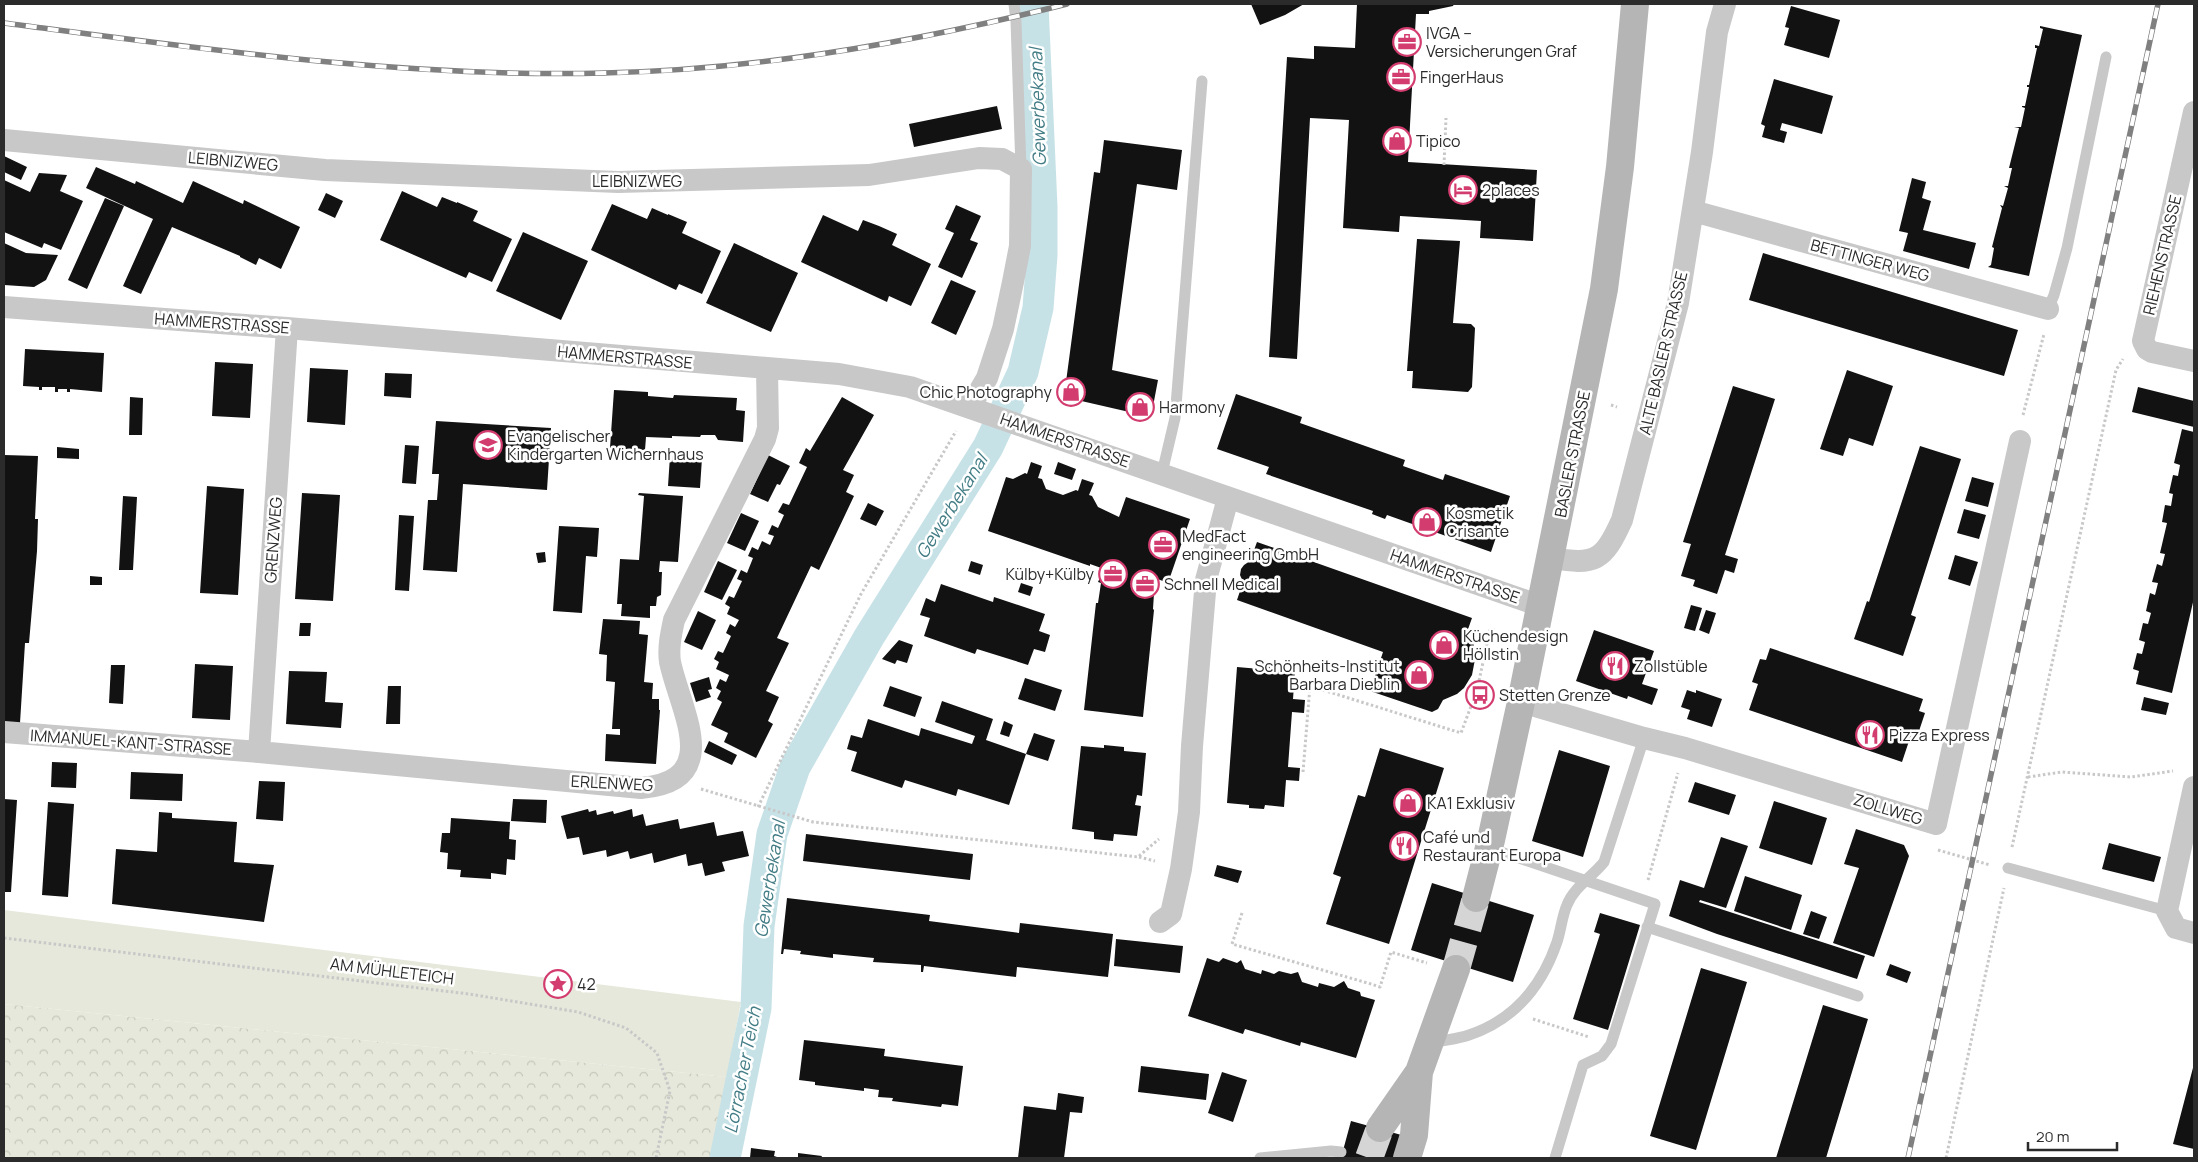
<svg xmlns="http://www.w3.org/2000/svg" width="2198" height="1162" viewBox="0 0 2198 1162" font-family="Manrope,sans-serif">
<defs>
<pattern id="forest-crowns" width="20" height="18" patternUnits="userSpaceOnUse" patternTransform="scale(1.25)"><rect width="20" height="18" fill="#e5e8da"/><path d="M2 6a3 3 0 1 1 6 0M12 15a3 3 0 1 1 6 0" fill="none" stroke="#c5c7bb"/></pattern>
</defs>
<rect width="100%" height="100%" fill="#fff"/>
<path fill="#e5e8da" d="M4,910L741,1002L727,1077L4,1004Z"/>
<path fill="url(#forest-crowns)" d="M4,1004L727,1077L711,1158H4Z"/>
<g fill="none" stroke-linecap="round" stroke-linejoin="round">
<path stroke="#c7e2e7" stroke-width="31" d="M725,1158L756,1008L759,926L772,834L795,767L869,637L988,447L1023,372L1038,308L1042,255V207L1033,4"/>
</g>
<path fill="#121212" d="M1251,4H1304L1285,15L1260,25Z
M1357,4H1454L1453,6L1429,11V14H1416L1408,162L1537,170L1533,241L1480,238L1481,221L1400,216L1399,232L1343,228L1349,120L1310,118L1297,359L1269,357L1287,57L1314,59V46L1355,48Z
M1791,6L1840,20L1829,58L1784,45L1789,28L1785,27Z
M2040,26L2082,35L2029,276L1988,267L1991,265L1994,248L1992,247L2002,208L2000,205L2003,206L2008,188L2004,186H2008L2012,168H2009L2019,128L2014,127H2021L2025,108L2022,107V106H2025L2029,87H2027V85H2029L2037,48H2035V45L2039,46L2043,29L2040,28Z
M1774,79L1833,96L1822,134L1782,123L1780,130L1787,132L1784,143L1762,137L1765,126L1761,124Z
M997,106L1002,129L914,147L909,124Z
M1104,140L1182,150L1177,190L1137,184L1112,370L1158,380L1151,417L1064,397L1094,172L1100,173Z
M4,156L27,167L21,180L4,172Z
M96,167L135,184L136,181L183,203L193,181L243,204L244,200L300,227L281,269L259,258L256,265L240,257V256L172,227L141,294L123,286L153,219L86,188Z
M39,173L67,175L60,191L83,201L61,250L44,243L42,248L4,232V180L30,192Z
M1912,178L1926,182L1922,198L1931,201L1923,230L1976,243L1969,269L1903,251L1908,233L1899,231Z
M402,191L437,207L442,197L457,203V202L478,211L473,221L512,239L492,282L469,272L466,278L380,240Z
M326,193L343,201L335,218L318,210Z
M105,198L124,206L87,289L68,280Z
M612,204L647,219L652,208L668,215V214L687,222L682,233L721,251L702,294L679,284L676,290L591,250Z
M956,205L981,216L970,240L978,243L962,278L938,267L954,233L945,229Z
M823,215L858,231L863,220L879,226L897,234L892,245L931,264L911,306L889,296L887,302L801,262Z
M523,232L588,261L561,320L496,291Z
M1417,239L1460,241L1453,323L1471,324L1475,328L1472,387L1468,392L1412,388L1413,371H1407Z
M4,243L26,253L58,255L46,280L34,287L4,285Z
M734,243L798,273L771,332L706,303Z
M1763,253L2018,330L2004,376L1749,300Z
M951,280L976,291L956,335L931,323Z
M25,349L104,353L102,392L70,389V392H67V389H58V392H55V387H42V390H39V387L23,386Z
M215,362L253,364L250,418L212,416Z
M310,368L348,370L345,425L307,422Z
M1847,370L1893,386L1873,446L1849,438L1843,456L1820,449Z
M385,373L412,374L411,398L384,396Z
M1733,386L1775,399L1725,555L1738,559L1734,573L1725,570L1717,594L1693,586L1695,580L1681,576L1691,544L1683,542Z
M2138,387L2194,401V427L2132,412Z
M614,390L648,392V396L673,398L674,395L737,398L736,410L745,411L743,442L718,440L715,435H701L700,437L672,436V438L646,437L645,450L610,448Z
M1236,394L1302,417L1300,423L1405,460L1403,466L1443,480L1445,474L1510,496L1491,552L1387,515L1385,519L1372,514L1373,511L1266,474L1269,467L1217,449Z
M130,397L143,398L142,435H129Z
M842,397L874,415L843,470L854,475L846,492L854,496L819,570L811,566L777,638L789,643L766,691L779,697L768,721L773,724L756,758L724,742L728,733L711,725L722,702L717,699L721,691L716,688L720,679L726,682L729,675L716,669L719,662L714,659L718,651L723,653L731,636L726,633L730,624L735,627L739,620L727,614L730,607L725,604L729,596L734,598L742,581L737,579L741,570L747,573L753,558L748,556L752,547L758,550L762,541L770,545L774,536L768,534L772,525L778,528L784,515L778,512L783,503L789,505L807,467L799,463L806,448L810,451Z
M436,421L551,428L547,490L463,484L457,572L423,570L428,500H437L439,474H432Z
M2182,429L2194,432V598L2172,693L2136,684L2139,671L2133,669L2137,653L2142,654L2145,642L2139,640L2143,623L2148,624L2151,613L2146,611L2150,593L2155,595L2158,583L2152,582L2157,564L2162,566L2165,554L2160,553L2167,523L2162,522L2165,505L2171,506L2173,494L2169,493L2173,475L2178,476L2180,465L2174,463Z
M405,445L419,446L416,484L402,483Z
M1920,446L1961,459L1911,615L1916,617L1903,656L1854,639L1867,601L1869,602Z
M57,447L79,449V459L57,458Z
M4,455L38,456L35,519H38L37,551L29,643H25L20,723L4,722Z
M768,455L790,466L780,485L777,484L768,502L750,494Z
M670,456L702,458L700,488L668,486Z
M1031,462L1042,466L1038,478L1042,479L1046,489L1063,495L1076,490L1078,491L1082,479L1094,483L1089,495L1092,496L1098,507L1119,517L1126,497L1190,519L1168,583L1155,578L1153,609L1154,610L1143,717L1084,710L1096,603H1098L1101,583L1098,582L1104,569L1090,564V566L988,531L1006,477L1013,479L1025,473L1027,474Z
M1058,462L1076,469L1072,480L1054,474Z
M1972,477L1994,483L1988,507L1965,501Z
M207,486L244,489L238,595L200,593Z
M302,493L340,495L333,601L295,599Z
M639,493L683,496L678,562L660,561L659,572H662L661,595L657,597L656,606H650V618L621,616L622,604H617L620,559L639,560L644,496L638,495Z
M123,496L137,497L133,570H119Z
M868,503L884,511L876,526L860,519Z
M1964,509L1986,515L1979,539L1957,533Z
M741,513L759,521L745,551L727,543Z
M399,515L414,516L409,591L395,590Z
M559,526L599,528L597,557L586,556L582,613L553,611Z
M1257,542L1472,618L1467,632L1472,639L1476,654L1472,675L1464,688L1457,694L1443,700L1438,709L1432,712L1370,691L1383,652L1237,600L1243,582L1240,575L1241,569L1244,565L1250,561Z
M545,552L546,562L538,563L536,553Z
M1955,555L1978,562L1970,586L1948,579Z
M718,561L737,570L722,600L704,592Z
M971,561L983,565L980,575L968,571Z
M90,576L102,577V585H90Z
M1021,583L1033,587L1030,596L1018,592Z
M941,584L993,602L994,597L1045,614L1039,631L1050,635L1045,652L1034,649L1028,665L977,649L975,654L924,636L930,618L920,615L926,598L935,602Z
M1691,605L1702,608L1695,631L1684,628Z
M1706,610L1716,613L1709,634L1699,630Z
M698,611L716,620L702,650L684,642Z
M603,619L640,621L639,634L648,635L644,682L653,683L652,699H659V710H660L656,764L605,761L606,734L620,735V729H612L615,682L606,681L607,655L599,654Z
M300,623H311L310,636H299Z
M1594,630L1654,651L1642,684L1658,689L1652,705L1628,696L1627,699L1576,681Z
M899,640L913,645L907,663L897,660L895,664L882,659Z
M1770,648L1923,699L1919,711L1925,713L1917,737L1911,735L1902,762L1749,710L1758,684L1752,682L1760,659L1766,660Z
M195,664L233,666L230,720L192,718Z
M111,665H125L123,704L109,703Z
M1260,665L1275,666V670L1295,672L1293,699L1305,700L1304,713L1292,712L1288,767L1300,768L1299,781L1286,780L1284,807L1265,805L1264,809L1249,808V805L1227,803L1237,667L1260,669Z
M289,671L327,672L325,702L343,703L341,728L286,724Z
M709,677L712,689L708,690L711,697L696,702L690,683Z
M1025,678L1062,690L1055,711L1018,699Z
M388,686H401L400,724H386Z
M890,686L922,697L915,717L883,706Z
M1687,690L1696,693V690L1722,699L1712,727L1687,719L1690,710L1681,707Z
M2144,697L2169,703L2166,715L2141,710Z
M942,701L993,719L986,740L1026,754L1009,805L958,789L956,796L905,780L902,788L851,771L857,752L847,749L851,735L862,738L868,719L919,736L921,728L972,744L975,736L935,722Z
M1004,721L1013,725L1009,737L1000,734Z
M1034,733L1055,740L1048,761L1026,754Z
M709,741L737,755L732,765L704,752Z
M1104,745L1124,747V751L1146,753L1142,796L1137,795L1135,805L1141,806L1137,836L1114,834L1113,841L1094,839V832L1072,829L1081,746L1104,748Z
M1380,748L1444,768L1389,944L1326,924L1341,877L1333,874L1358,795L1365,797Z
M1559,750L1610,766L1583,857L1532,841Z
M52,762L77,763L76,788L51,787Z
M131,772L183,774L182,801L130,799Z
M259,781L285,782L283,821L256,819Z
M1695,782L1736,795L1729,815L1688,802Z
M4,799L17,800L11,892H4Z
M513,799L547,800L546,823L511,821Z
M1774,801L1827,818L1812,865L1759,848Z
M48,802L74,804L68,897L42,895Z
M588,809L589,812L596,810L597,815L613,811L614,814L632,809L633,817L643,814L646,826L678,819L680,829L714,822L717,836L743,831L749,856L722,862L725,871L705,876L702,863L688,866L686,854L654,863L652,853L630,859L628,851L607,857L606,850L583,855L579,837L567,839L561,816Z
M159,812L172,813V818L237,822L234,862L274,865L264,922L112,904L116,849L157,852Z
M451,818L510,822L509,839L516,840L515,860L507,859L506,875L491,873V879L460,877L461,870L447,869L448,853L440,852L442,833H450Z
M1856,829L1904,845L1909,856L1874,957L1833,943L1859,868L1844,864Z
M806,834L973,854L970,880L803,861Z
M1721,837L1748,846L1726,908L1700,900L1699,902L1865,956L1857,979L1717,934L1669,916L1680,880L1704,888Z
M2109,843L2161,857L2154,882L2102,869Z
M1217,865L1242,871L1238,883L1214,876Z
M1745,876L1802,895L1791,930L1734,911Z
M1432,883L1534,915L1513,982L1411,950Z
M787,898L930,915L929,921L1019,933L1020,923L1113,934L1108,977L1017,967L1016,977L924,966L923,972H921V965L873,962L874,958L833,954V958L800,954L801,951L784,949L783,954H781Z
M1811,911L1827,917L1819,939L1803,934Z
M1600,913L1640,925L1608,1030L1573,1019L1600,934L1594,932Z
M1116,939L1183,946L1180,973L1114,966Z
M1207,958L1219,962L1223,958L1237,963L1241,960L1245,969L1261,974L1262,970L1274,974L1279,971L1291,974L1298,972L1302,982L1318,987L1319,983L1334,987L1344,981L1348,988L1360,992L1361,996L1375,1000L1356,1058L1301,1042L1300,1046L1245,1029L1243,1034L1188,1016Z
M1890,964L1911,972L1907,983L1886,975Z
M1701,968L1747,982L1696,1150L1650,1136Z
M1823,1005L1868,1019L1826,1158H1776Z
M804,1040L885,1049L884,1056L963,1066L958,1106L942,1104L941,1107L892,1101L893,1098L878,1097L879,1090L864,1088V1091L815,1085V1082L799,1080Z
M2194,1064V1149L2173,1144Z
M1141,1066L1209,1074L1206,1100L1138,1092Z
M1222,1072L1247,1080L1233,1122L1208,1113Z
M1058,1093L1084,1097L1082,1113L1070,1112L1064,1158H1018L1024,1106L1056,1110Z
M1351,1121L1405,1136L1399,1158H1341Z
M751,1148L775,1151L774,1156L780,1158H750Z
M798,1153L822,1156L821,1158H798Z"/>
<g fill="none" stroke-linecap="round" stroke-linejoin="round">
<path stroke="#d5d5d5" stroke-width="28" stroke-dasharray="28 14" stroke-linecap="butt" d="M1456,969L1476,898
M1369,1158L1380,1128"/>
<path stroke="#c8c8c8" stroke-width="3" stroke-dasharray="2.5 2.5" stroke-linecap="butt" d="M1444,165L1446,118
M1611,405L1617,407
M2023,415L2044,334
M1303,772L1310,686L1461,733L1477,690L1490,630H1495
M2028,777L2062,772L2131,777L2173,771
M701,789L813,822L1138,857L1159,839
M758,807L861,594L956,431
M2012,847L2116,370L2123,359
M1938,850L1990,865
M1139,857L1155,861
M1648,880L1678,773
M1242,913L1232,944L1371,984L1380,987L1391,952L1427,963
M4,938L469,994L578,1012L626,1028L657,1053L670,1091L656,1158
M1533,1019L1589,1037
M1946,1158L2004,888"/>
<path stroke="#c8c8c8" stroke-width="11" d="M1014,4L1016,21L1021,169
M2048,309L2054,295L2067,248L2106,57
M1162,473L1175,418L1202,81
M1489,848L1655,904L1611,1044L1602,1056L1583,1065L1555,1158
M2008,868L2167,911
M1647,927L1858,996
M1432,1043C1444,1040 1458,1039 1469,1035C1514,1020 1542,986 1557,942C1561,930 1562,916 1567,905C1574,887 1592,877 1604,862L1644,738
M1260,1158L1331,1151L1341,1152"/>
<path stroke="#c8c8c8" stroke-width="22" d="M2194,112L2143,341L2147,349L2152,352L2194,361
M4,140L325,170L618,182L869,175L979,158L1002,159L1021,169L1020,246L1013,282L1003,329L987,378L970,407
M1693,211L2048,309
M4,307L287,328L839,374L910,387L1541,606
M1551,558C1595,565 1603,562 1622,520L1678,303L1702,152L1717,32L1725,4
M1521,702L1644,738L1685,748L1936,824L2020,441
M4,732L259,752L641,788C725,781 680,710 670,662C668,648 671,634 674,620L765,439L768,428L767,369
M259,752L287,328
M2194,787L2167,911L2176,928L2194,933
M1160,922L1171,914L1181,869L1189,812L1192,746L1206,580L1228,498"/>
<path stroke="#b5b5b5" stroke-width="28" d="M1476,898L1491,840L1521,702L1604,289L1620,167L1635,4
M1380,1128L1419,1072L1456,969
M1407,1158L1414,1135L1419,1072"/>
<defs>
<path id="rail" d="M4,23C203,49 403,78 604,73C760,70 916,42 1067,4
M1908,1158L2158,4"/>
</defs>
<use href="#rail" stroke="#808080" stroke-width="5.5"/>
<use href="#rail" stroke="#fff" stroke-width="4" stroke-dasharray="11" stroke-linecap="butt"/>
</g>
<defs>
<symbol id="office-ring" viewBox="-11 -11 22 22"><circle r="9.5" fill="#fff" stroke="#d33c6f" stroke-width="1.5"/><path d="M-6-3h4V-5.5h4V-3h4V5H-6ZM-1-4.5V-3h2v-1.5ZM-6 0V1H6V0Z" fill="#d33c6f"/></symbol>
<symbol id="shop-ring" viewBox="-11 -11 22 22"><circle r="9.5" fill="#fff" stroke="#d33c6f" stroke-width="1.5"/><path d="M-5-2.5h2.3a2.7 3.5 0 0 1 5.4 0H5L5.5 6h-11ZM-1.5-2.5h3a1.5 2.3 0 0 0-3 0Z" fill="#d33c6f"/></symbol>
<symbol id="hotel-ring" viewBox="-11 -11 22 22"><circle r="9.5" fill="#fff" stroke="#d33c6f" stroke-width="1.5"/><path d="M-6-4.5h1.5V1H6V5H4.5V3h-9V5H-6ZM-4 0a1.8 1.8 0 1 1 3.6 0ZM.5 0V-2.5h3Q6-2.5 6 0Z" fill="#d33c6f"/></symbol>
<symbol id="school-ring" viewBox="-11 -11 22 22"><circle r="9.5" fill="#fff" stroke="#d33c6f" stroke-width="1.5"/><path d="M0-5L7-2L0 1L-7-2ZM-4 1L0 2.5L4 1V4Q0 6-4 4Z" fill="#d33c6f"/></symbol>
<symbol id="restaurant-ring" viewBox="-11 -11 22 22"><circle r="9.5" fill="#fff" stroke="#d33c6f" stroke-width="1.5"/><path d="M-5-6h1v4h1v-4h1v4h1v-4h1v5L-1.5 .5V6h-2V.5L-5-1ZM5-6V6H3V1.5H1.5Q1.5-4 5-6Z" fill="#d33c6f"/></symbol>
<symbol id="bus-ring" viewBox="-11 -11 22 22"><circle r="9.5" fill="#fff" stroke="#d33c6f" stroke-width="1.5"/><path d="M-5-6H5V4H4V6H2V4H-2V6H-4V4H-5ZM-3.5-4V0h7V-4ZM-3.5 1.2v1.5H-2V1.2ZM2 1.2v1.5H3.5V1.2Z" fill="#d33c6f"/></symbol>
<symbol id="sight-ring" viewBox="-11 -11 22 22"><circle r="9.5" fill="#fff" stroke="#d33c6f" stroke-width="1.5"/><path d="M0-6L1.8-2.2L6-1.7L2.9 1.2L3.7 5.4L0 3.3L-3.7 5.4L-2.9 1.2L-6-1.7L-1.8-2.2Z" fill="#d33c6f"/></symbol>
</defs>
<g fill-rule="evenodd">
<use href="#office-ring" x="1391" y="26" width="32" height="32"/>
<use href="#office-ring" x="1385" y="61" width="32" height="32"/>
<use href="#shop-ring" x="1381" y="125" width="32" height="32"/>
<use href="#hotel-ring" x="1447" y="174" width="32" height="32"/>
<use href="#shop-ring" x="1055" y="376" width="32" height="32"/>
<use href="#shop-ring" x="1124" y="391" width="32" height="32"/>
<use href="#school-ring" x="472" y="429" width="32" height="32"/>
<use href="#shop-ring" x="1411" y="506" width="32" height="32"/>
<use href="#office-ring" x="1147" y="529" width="32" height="32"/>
<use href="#office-ring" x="1097" y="558" width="32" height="32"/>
<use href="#office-ring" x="1129" y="568" width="32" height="32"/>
<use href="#shop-ring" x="1428" y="629" width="32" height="32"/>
<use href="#restaurant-ring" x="1599" y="650" width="32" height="32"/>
<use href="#shop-ring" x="1403" y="659" width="32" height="32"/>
<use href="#bus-ring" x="1464" y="679" width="32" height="32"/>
<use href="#restaurant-ring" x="1854" y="719" width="32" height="32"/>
<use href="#shop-ring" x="1392" y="787" width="32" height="32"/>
<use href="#restaurant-ring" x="1388" y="830" width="32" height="32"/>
<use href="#sight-ring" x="542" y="968" width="32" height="32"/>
</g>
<g text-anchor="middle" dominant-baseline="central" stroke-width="5" stroke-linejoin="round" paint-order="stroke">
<g font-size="16" fill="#2b2b2b" stroke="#fff" text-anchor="start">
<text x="1426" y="33">IVGA –<tspan x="1426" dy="18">Versicherungen Graf</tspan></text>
<text x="1420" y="77">FingerHaus</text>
<text x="1416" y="141">Tipico</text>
<text x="1482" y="190">2places</text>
<text x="1052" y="392" text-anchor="end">Chic Photography</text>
<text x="1159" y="407">Harmony</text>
<text x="507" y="436">Evangelischer<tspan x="507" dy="18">Kindergarten Wichernhaus</tspan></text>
<text x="1446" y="513">Kosmetik<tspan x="1446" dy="18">Crisante</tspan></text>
<text x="1182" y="536">MedFact<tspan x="1182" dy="18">engineering GmbH</tspan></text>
<text x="1094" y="574" text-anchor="end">Külby+Külby</text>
<text x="1164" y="584">Schnell Medical</text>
<text x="1463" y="636">Küchendesign<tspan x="1463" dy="18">Höllstin</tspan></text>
<text x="1400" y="666" text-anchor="end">Schönheits-Institut<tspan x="1400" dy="18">Barbara Dieblin</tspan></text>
<text x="1634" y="666">Zollstüble</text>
<text x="1499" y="695">Stetten Grenze</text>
<text x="1889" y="735">Pizza Express</text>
<text x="1427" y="803">KA1 Exklusiv</text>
<text x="1423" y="837">Café und<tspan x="1423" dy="18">Restaurant Europa</tspan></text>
<text x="577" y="984">42</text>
</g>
<g font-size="16" fill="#2b2b2b" stroke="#fff">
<text transform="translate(233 161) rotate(5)">LEIBNIZWEG</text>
<text x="637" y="181">LEIBNIZWEG</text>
<text transform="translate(2162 255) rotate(-77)">RIEHENSTRASSE</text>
<text transform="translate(1870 260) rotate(15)">BETTINGER WEG</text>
<text transform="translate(222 323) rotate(4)">HAMMERSTRASSE</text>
<text transform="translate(1663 353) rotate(-77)">ALTE BASLER STRASSE</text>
<text transform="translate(625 357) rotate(5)">HAMMERSTRASSE</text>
<text transform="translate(1065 440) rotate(19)">HAMMERSTRASSE</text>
<text transform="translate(1572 454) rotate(-79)">BASLER STRASSE</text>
<text transform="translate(273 540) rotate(-86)">GRENZWEG</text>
<text transform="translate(1455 576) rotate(19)">HAMMERSTRASSE</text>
<text transform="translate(131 742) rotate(4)">IMMANUEL-KANT-STRASSE</text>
<text transform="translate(612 783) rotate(3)">ERLENWEG</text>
<text transform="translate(1888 809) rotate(17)">ZOLLWEG</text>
<text transform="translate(392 971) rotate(7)">AM MÜHLETEICH</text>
</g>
<g font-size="18" font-style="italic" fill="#427c85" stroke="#fff">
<text transform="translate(1037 107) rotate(-92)">Gewerbekanal</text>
<text transform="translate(951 506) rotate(-58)">Gewerbekanal</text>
<text transform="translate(769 879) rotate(-81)">Gewerbekanal</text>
<text transform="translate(742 1070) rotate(-79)">Lörracher Teich</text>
</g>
</g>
<rect width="2198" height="1162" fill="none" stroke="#2b2b2b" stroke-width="10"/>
<path d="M2028 1142v8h89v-8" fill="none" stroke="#2b2b2b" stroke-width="2.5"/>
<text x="2036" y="1142" font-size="15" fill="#2b2b2b" stroke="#ffffff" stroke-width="4" paint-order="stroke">20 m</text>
</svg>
